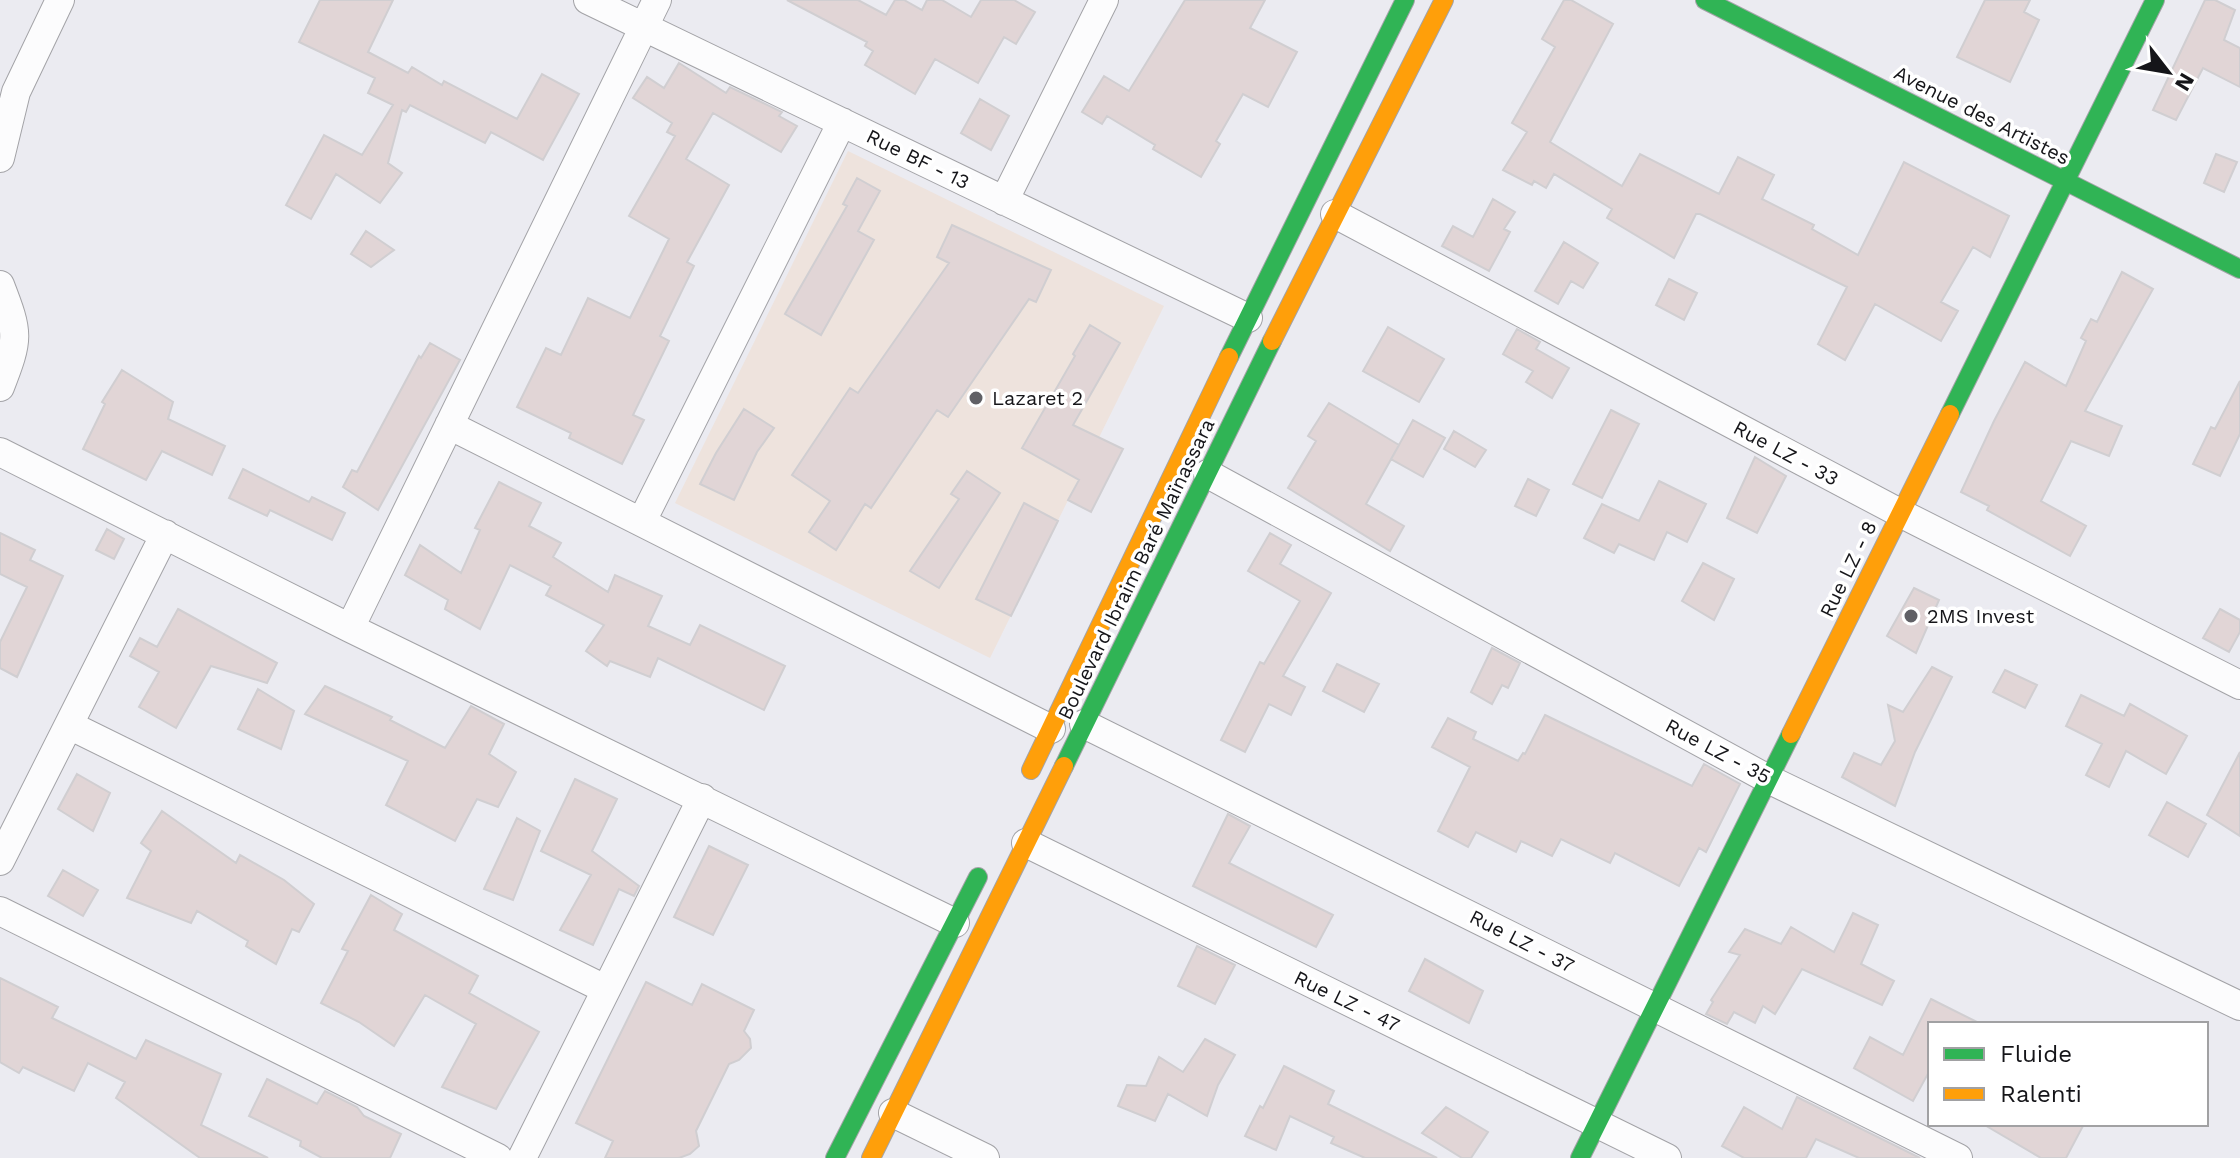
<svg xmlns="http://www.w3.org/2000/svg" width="2240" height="1158" viewBox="0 0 2240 1158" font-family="'Work Sans',sans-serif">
<rect width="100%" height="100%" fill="#ebebf1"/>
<path fill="#eee3dd" d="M848,151L1164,306L990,658L675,503Z"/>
<path fill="#e1d5d6" stroke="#d0ced1" stroke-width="2" d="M320,0H393L368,52L408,73L412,67L442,85L444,81L517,119L542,74L579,94L543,160L491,132L485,143L410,105L406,112L402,110L388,163L402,173L380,203L336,174L311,219L286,205L324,135L362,155L393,105L368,93L375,78L299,42Z
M787,0H858L886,15L895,0H904L922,10L927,0H942L971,17L981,0H1014L1035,12L1016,44L1004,37L978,83L935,59L915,94L865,65L873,51L865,46L867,42Z
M1185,0H1265L1250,28L1297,52L1268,107L1243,94L1216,141L1220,144L1201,177L1153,149L1155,145L1107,116L1102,124L1082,112L1104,76L1129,91Z
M1564,0H1571L1613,24L1550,142L1622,186L1640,154L1719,194L1738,157L1774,175L1762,199L1814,225L1812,229L1858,255L1904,162L2009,216L1990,257L1973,247L1941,302L1958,311L1941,341L1875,304L1845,360L1818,344L1847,287L1700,214H1696L1674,258L1607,218L1612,209L1554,174L1546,188L1534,181L1532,185L1503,170L1527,132L1512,123L1555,47L1542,39Z
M1985,0H2030L2024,12L2039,20L2010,82L1957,57Z
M2205,0H2215L2235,10L2224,40L2240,48V87L2203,68L2176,120L2153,110Z
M679,63L726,93L730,87L782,112L779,116L797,126L781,152L713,113L686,159L729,185L687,262L694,266L660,336L669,341L633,415L644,420L622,464L569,438L571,433L517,407L546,348L561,355L588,298L630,318L669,239L629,216L675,136L667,132L672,123L633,98L647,77L664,88Z
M980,99L1009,116L991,150L961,133Z
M2216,154L2237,162L2224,192L2204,183Z
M857,178L880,191L858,231L874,240L821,335L785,314L847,206L843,204Z
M1493,199L1515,212L1504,229L1510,232L1489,271L1442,246L1453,226L1473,237Z
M952,225L1051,270L1036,302L1029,299L948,417L937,410L871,508L865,504L836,550L809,532L830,501L792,475L850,388L858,393L949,263L937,257Z
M366,231L394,250L371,267L351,254Z
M1564,242L1598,263L1583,288L1571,281L1558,304L1535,291Z
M2122,272L2153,289L2085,411L2122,426L2109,456L2071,441L2041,501L2086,526L2070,556L1987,510L1989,506L1961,492L1994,421L2025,362L2066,386L2086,341L2081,338L2091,319L2097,322Z
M1669,279L1697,293L1684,320L1656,305Z
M1090,325L1120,343L1073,425L1123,449L1091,512L1068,500L1079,480L1022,448L1075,356L1073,354Z
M1388,327L1444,359L1419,402L1363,371Z
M1517,329L1540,342L1536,349L1569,368L1552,398L1526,382L1533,371L1503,354Z
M430,343L460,360L378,510L343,487L352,470L357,472L419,356L421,358Z
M122,370L173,402L168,419L225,446L212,475L162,451L146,480L83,449L105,404L102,402Z
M2240,381V434L2220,476L2193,464L2211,427L2215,429Z
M1329,403L1399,445L1366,504L1404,526L1390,551L1288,488L1316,441L1308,436Z
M744,409L774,428L757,452L734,500L700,484L716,453Z
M1611,410L1639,424L1602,498L1573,484Z
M1413,420L1445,438L1423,477L1391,459Z
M1454,431L1486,450L1475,467L1444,449Z
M1755,457L1786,476L1757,533L1727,518Z
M243,469L309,502L312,497L345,513L332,540L270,510L267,516L229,498Z
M967,471L1000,493L939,588L910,571L959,499L951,494Z
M1528,479L1549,490L1536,516L1515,506Z
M1659,481L1706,504L1687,542L1667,532L1654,560L1619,544L1614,553L1584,538L1602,504L1639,521Z
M499,482L541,503L529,526L561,543L553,557L608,592L615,575L662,596L648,626L690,645L700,625L785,666L764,710L658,658L650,677L610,661L607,666L586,651L604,625L546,595L551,586L510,565L480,629L445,609L448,600L405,575L420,545L461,573L480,530L475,528Z
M1024,503L1058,521L1011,616L976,599Z
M107,529L124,539L114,559L96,550Z
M0,533L35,550L30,560L63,576L17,677L0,668V642L27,587L0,574Z
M1270,533L1291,545L1280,564L1331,593L1283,676L1305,687L1291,715L1269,704L1245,752L1221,740L1260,662L1264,664L1300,601L1248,571Z
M1703,563L1734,579L1714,620L1682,601Z
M1914,588L1939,600L1916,653L1887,636Z
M178,609L277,663L267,683L211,666L176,728L139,707L159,672L130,656L140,638L157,647Z
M2220,609L2240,620V632L2229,652L2203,638Z
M1492,648L1520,663L1508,688L1502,685L1492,704L1471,692Z
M1337,664L1379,684L1364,712L1323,691Z
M1932,667L1952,677L1915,752L1895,806L1842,777L1854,753L1881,765L1895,741L1888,705L1903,712Z
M2005,670L2037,685L2025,708L1993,692Z
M325,686L392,717L390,720L445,748L471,706L504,724L489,754L516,772L498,807L477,799L455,841L386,805L408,761L305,714Z
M258,689L294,711L281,749L238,729Z
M2081,695L2124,716L2130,704L2187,736L2166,774L2126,751L2109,787L2086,775L2102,744L2066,726Z
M1545,715L1692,786L1704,764L1740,784L1706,852L1699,848L1679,886L1615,853L1610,863L1561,839L1552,856L1521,841L1516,852L1476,832L1468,847L1438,831L1470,767L1432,747L1448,718L1476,732L1473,739L1518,761L1523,753L1525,754Z
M2240,752V836L2207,815Z
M77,774L110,793L93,831L58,809Z
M575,779L617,799L592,851L639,886L634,896L619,889L593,945L560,930L591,875L541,851Z
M2167,802L2206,824L2188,857L2149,835Z
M162,811L236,863L240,855L284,880L314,904L299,932L292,929L276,964L246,946L248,941L197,911L191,923L127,898L151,851L141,843Z
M1228,814L1250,826L1229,863L1333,915L1316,947L1193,886Z
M517,818L540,831L513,900L484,889Z
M709,846L748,865L713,935L674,917Z
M63,870L98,890L83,916L48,896Z
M371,895L402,914L394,930L478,976L469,993L539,1032L496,1109L442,1087L476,1024L425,995L394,1046L359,1022L321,1003L348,951L342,949Z
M1853,913L1878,925L1861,964L1894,981L1882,1005L1802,969L1775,1014L1763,1006L1755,1023L1734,1012L1727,1024L1706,1014L1713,1002L1711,1000L1740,955L1729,952L1745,929L1781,944L1791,927L1834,952Z
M1197,946L1235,965L1215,1004L1178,986Z
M1425,959L1483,991L1469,1023L1409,991Z
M0,978L58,1007L52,1018L136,1059L146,1040L221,1074L201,1125L268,1158H200L116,1098L125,1082L88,1063L74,1091L23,1067L19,1073L0,1062Z
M646,982L692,1005L702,984L754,1010L744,1031L750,1039L751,1048L739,1060L729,1064L696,1131L699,1146L690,1154L679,1158H605L613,1141L576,1123Z
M1931,999L1981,1024H1930V1070L1913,1101L1854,1068L1870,1037L1903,1055Z
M1205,1039L1235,1055L1218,1085L1207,1116L1168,1094L1155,1121L1118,1106L1127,1085L1146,1086L1159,1057L1183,1072Z
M1284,1066L1334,1091L1328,1104L1437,1158H1365L1331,1143L1334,1137L1290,1116L1276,1150L1245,1136L1260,1106L1263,1108Z
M267,1079L317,1104L325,1091L357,1107L364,1116L401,1134L390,1158H322L300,1146L301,1141L249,1116Z
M1797,1097L1920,1158H1859L1816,1139L1806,1158H1744L1722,1146L1744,1107L1782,1129Z
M1446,1107L1488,1132L1471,1158H1462L1422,1133Z
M1983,1124H2084L2066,1158H2041Z"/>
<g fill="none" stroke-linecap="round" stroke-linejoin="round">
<defs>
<path id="street" d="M588,0L1248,318
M0,158L16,92L60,0
M1004,201L1104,0
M1335,214L1900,513L2240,685
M0,285C19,334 19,338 0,387
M449,425L1051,729
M0,452L350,628L955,923
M1208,474L1768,779L2240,1006
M642,521L842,122
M350,628L657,0
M1084,724L1958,1158
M69,725L605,989
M1026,843L1667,1158
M0,861L165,534
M0,911L498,1158
M893,1113L985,1158
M522,1158L702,798"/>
<path id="fast" d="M1705,0L2240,269
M1229,357L1405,0
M1950,414L2155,0
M1064,766L1272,341
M835,1158L978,877
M1580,1158L1791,734"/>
<path id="slow" d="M1272,341L1444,0
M1791,734L1950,414
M1031,770L1229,357
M871,1158L1064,766"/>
</defs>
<use href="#street" stroke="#a3a3a7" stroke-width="30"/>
<use href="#fast" stroke="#a3a3a7" stroke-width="20"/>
<use href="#slow" stroke="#a3a3a7" stroke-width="20"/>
<use href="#street" stroke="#fcfcfd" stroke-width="28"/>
<use href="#fast" stroke="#30b455" stroke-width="18"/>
<use href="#slow" stroke="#ff9f0a" stroke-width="18"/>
</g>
<g fill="#606065" stroke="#fff" stroke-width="3">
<circle cx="976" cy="398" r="8"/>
<circle cx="1911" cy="616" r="8"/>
</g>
<g text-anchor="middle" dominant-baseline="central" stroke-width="7" stroke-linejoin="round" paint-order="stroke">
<g font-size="20" fill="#151519" stroke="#fff">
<text transform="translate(1982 115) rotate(27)">Avenue des Artistes</text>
<text transform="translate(918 159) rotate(26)">Rue BF - 13</text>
<text transform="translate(1786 453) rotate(28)">Rue LZ - 33</text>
<text transform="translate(1136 569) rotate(-64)">Boulevard Ibraim Baré Maïnassara</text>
<text transform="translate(1848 569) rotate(-64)">Rue LZ - 8</text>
<text transform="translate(1718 751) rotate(28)">Rue LZ - 35</text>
<text transform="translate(1522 941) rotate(27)">Rue LZ - 37</text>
<text transform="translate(1347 1001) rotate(26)">Rue LZ - 47</text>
</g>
<g font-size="20" fill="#151519" stroke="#fff" text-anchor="start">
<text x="992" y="398">Lazaret 2</text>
<text x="1927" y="616">2MS Invest</text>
</g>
</g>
<rect x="1928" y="1022" width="280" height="104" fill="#ffffff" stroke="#a1a1a3" stroke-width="2"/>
<rect x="1944" y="1048" width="40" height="12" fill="#30b455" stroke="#a1a1a3" stroke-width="2"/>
<text x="2000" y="1062" font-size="24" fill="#151519">Fluide</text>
<rect x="1944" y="1088" width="40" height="12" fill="#ff9f0a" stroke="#a1a1a3" stroke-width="2"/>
<text x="2000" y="1102" font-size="24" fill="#151519">Ralenti</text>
<g transform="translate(2168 72) rotate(121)" stroke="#ffffff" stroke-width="6" paint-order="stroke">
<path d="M0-6L14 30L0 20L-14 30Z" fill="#151519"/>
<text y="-12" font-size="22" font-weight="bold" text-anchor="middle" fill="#151519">N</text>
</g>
</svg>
